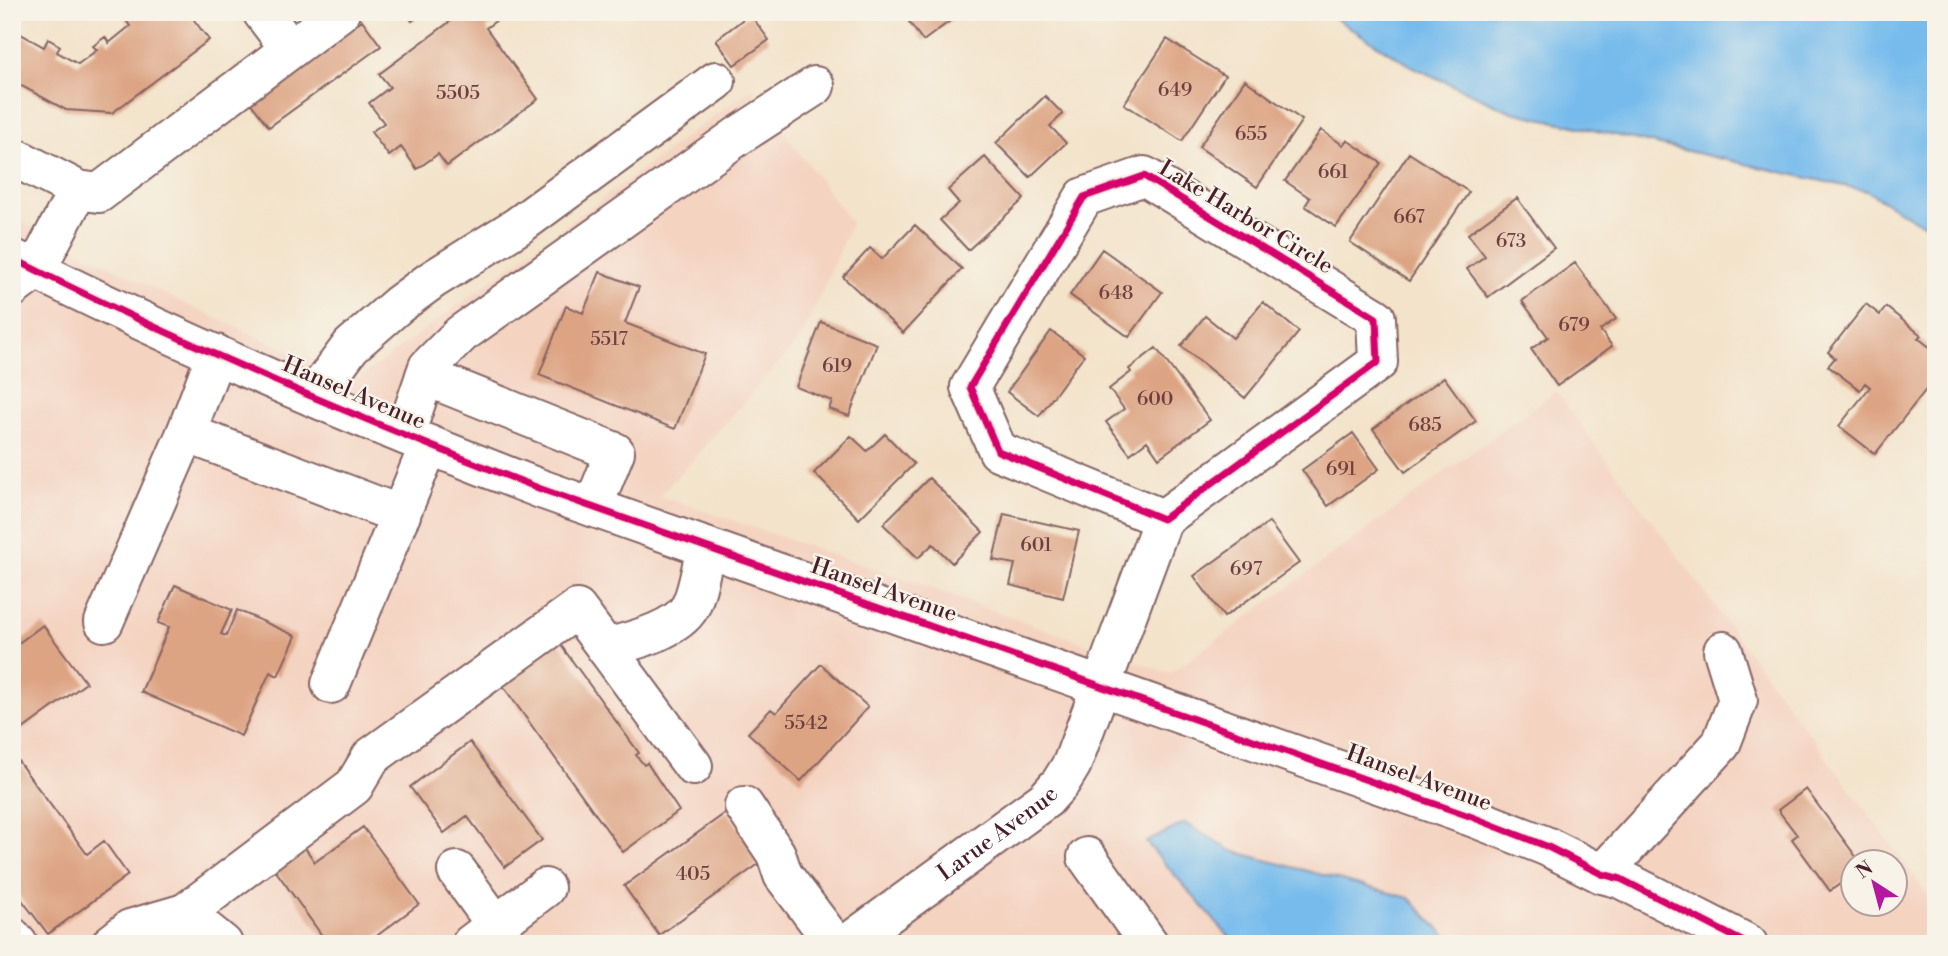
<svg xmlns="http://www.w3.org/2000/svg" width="1948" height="956" viewBox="0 0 1948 956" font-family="'Libre Bodoni',serif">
<rect width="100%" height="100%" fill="#f7f3e8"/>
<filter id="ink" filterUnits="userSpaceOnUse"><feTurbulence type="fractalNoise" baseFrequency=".0143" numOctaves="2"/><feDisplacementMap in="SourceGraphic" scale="14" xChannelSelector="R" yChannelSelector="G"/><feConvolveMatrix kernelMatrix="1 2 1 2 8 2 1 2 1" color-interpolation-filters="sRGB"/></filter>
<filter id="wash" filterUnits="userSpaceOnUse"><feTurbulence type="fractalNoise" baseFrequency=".00686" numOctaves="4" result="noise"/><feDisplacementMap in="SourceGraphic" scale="28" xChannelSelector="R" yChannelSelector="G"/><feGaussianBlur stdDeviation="1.57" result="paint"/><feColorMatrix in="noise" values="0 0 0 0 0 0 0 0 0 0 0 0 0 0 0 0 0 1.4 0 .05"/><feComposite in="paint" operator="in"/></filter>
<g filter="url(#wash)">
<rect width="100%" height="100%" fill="#f3e3ca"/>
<path fill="#f4d3c1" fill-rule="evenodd" d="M752,88L851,223L801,338L660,496L919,584L1170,674L1556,391L1936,906V944H12V217L183,303L287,350L358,379ZM1854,862H1896V904H1854Z"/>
<path fill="#76bbec" stroke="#606d8c" stroke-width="2" d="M1325,12H1936V229L1915,220L1867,191L1512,112L1413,67Z
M1185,823L1232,851L1409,898L1450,940L1448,944H1235L1146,842Z"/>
<g id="blocks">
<path fill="#dda484" d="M134,12H188L209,40L112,113L66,110L20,85L15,94L12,92V29L44,47L48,39L60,46L57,52L78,64L97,50L93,46L105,37L109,43L130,26L125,19Z
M405,12H424L412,21Z
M463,12H508L486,28L538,99L447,166L438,154L417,169L401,147L389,156L371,132L384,123L369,103L390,87L379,74Z
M902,12H962L923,41Z
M750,14L769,40L734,65L716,40Z
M362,20L381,46L269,127L250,102Z
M1167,39L1225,76L1182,141L1124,104Z
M1245,80L1302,120L1257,187L1199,147Z
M1045,96L1063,114L1050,126L1066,143L1030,177L996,143Z
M1321,130L1343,145L1347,140L1381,163L1336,227L1305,206L1310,198L1285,181Z
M1409,153L1469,192L1409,281L1350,242Z
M985,157L1024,199L968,250L940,220L959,203L948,190Z
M1517,198L1554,248L1488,297L1467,269L1485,256L1468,234Z
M915,225L962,269L903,333L843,277L870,248L882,259Z
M1102,249L1162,292L1129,337L1070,295Z
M1575,263L1616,319L1600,330L1612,346L1557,386L1531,349L1548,337L1522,301Z
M600,272L639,287L625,323L705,354L675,429L539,375L566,306L583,313Z
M1263,302L1299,332L1245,398L1181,346L1205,316L1233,338Z
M1866,304L1880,315L1886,307L1921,335L1918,338L1936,352V377L1875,454L1839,426L1870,387L1865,383L1860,390L1828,366L1835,358L1828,352Z
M821,322L877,344L849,416L829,409L832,401L796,387Z
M1051,331L1084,355L1039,416L1007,392Z
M1156,348L1210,420L1159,458L1147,441L1130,454L1106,422L1124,409L1109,389L1131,372L1129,369Z
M1444,377L1476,421L1405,472L1373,429Z
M1353,433L1379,469L1328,506L1302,470Z
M885,434L914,464L859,519L814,473L851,436L867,451Z
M929,478L983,532L952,563L933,544L918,558L883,524Z
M1004,514L1079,531L1063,598L1010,585L1015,564L993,560Z
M1269,522L1299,563L1224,617L1194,576Z
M175,585L232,610L221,634L226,636L237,610L296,636L278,676L270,672L241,736L141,692L169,627L158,623Z
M43,625L86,683L12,737V648Z
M552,633L639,753L636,755L644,765L647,763L679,811L623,852L495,675Z
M821,664L868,707L801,781L748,733L771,709L776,713Z
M470,742L542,840L505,867L467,816L444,833L410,787Z
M12,753L87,854L104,841L128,875L48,934L12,887Z
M1806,789L1860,862H1854V874L1830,891L1792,839L1797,835L1778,810Z
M727,812L763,861L659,935L624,886Z
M363,827L419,904L366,944H328L263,853L293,831L315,862Z"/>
</g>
</g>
<g filter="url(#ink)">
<use href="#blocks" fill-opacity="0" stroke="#856463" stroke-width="2"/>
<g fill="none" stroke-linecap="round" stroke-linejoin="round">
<defs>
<g id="minor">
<path d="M262,12L290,49"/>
<path d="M12,156L78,190"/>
<path d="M1144,176L1376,318L1378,362L1163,519L998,451L970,387L1084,197Z"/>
<path d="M12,288L36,270L78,190L99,193L340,12"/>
<path d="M425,376L615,452L593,507"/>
<path d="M313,397L351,346L398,305L432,280L518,226L716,81"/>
<path d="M186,433L401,515"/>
<path d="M405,435L428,367L461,334L738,136L815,86"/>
<path d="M104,622L186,433L216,354"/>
<path d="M331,684L429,445"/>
<path d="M693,766L606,648C631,641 676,631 690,607C699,589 701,566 706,547"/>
<path d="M744,806L776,854L783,875L835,944"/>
<path d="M1087,857L1149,944"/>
<path d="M457,871L496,925"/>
<path d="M1602,874L1721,744L1738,700L1723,651"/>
<path d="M185,913L354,786L371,757L577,609L606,648"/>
<path d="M12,937L18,944"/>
<path d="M111,944L130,929L185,913L223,944"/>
<path d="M471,944L545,888"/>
<path id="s1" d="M847,944L1046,799L1061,782L1072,764L1163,519"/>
</g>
<path id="major" d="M12,258C184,345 362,420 541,489L1472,817L1546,846L1602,874L1621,879L1748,944"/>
</defs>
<use href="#minor" stroke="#856463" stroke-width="42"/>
<use href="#major" stroke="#856463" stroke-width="42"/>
<use href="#minor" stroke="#fff" stroke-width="38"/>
<use href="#major" stroke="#fff" stroke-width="38"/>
<defs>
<path id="cycleway" d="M1144,176L1376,318L1378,362L1163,519L998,451L970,387L1084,197Z
M12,258C184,345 362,420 541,489L1472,817L1546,846L1602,874L1621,879L1748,944"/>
</defs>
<use href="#cycleway" stroke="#f7f3e8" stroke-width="11"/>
<use href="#cycleway" stroke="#d6006c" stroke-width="7"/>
</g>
</g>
<g text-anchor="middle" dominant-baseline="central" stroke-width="5" stroke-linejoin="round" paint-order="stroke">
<g font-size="19" fill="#6f4041">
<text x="1175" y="90">649</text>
<text x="458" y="93">5505</text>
<text x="1251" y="134">655</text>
<text x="1333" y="172">661</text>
<text x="1409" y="217">667</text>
<text x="1511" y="241">673</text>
<text x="1116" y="293">648</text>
<text x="1574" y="325">679</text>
<text x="609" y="339">5517</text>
<text x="837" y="366">619</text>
<text x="1155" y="399">600</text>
<text x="1425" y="425">685</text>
<text x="1341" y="469">691</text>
<text x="1036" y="545">601</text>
<text x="1246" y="569">697</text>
<text x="806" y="723">5542</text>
<text x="693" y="874">405</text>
</g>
<g font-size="23" fill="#4a1f2b" stroke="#f7f3e8">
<text transform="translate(1246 217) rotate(31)">Lake Harbor Circle</text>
<text transform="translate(354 393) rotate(23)">Hansel Avenue</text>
<text transform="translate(884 590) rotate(19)">Hansel Avenue</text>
<text transform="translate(1419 778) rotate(20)">Hansel Avenue</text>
<text stroke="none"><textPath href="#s1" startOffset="187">Larue Avenue</textPath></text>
</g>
</g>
<rect width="1948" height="956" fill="none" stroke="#f7f3e8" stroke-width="42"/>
<g transform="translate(1874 883) rotate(324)"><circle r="33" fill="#f7f3e8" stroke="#b29e9c" stroke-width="2"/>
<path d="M0-5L12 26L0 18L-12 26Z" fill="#b5179e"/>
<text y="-10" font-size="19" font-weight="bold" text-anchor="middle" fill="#4a1f2b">N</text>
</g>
</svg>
